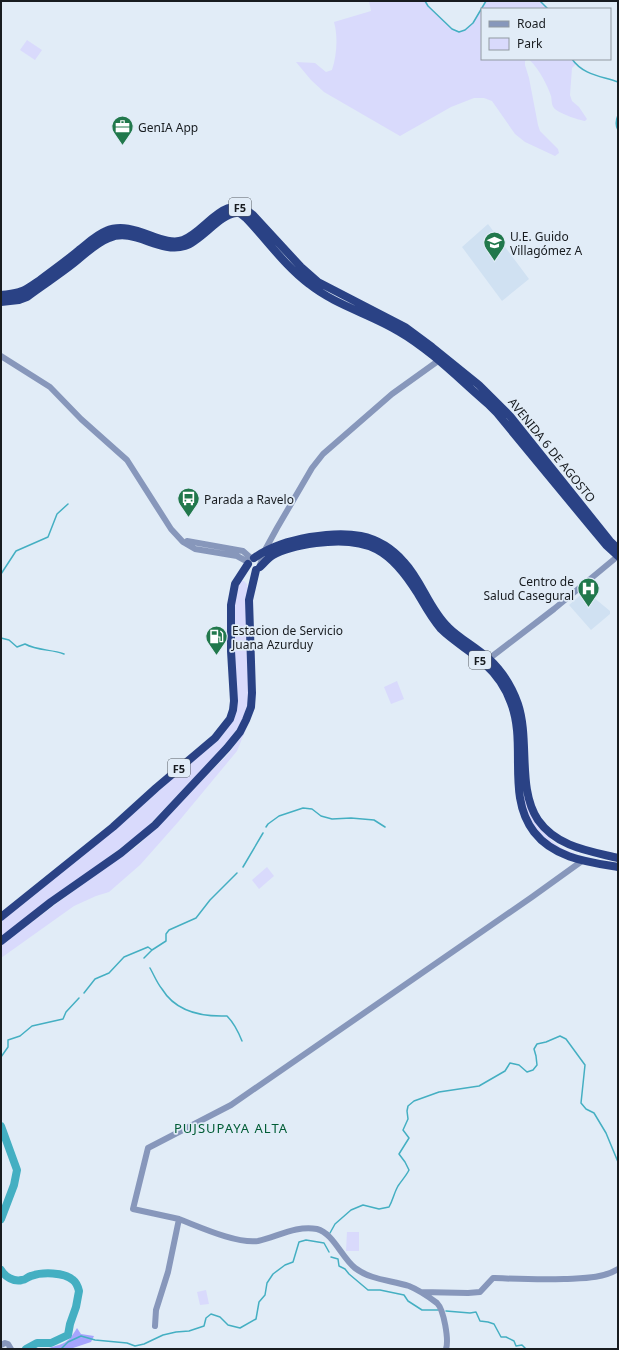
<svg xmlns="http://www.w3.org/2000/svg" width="619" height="1350" viewBox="0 0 619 1350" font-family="'Noto Sans',sans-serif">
<rect width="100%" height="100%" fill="#e1ecf7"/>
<path fill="#d0e1f2" d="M488,224L529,279L502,301L462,247Z
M585,591L587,592L610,611V614L591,630L569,605Z"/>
<path fill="#d9dafc" d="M369,1H427L428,6L452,29L459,32L465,30L473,23L486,1H540L548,9H482V59H572L576,64L572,68L570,95L572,101L579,107L587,119L585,121C578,120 558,113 554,108C551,104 552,100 551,96C548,86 537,65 528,59L525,61V65L529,78L538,125L540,131L558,149L559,153L555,156L525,142L515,134L492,101L484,98H474L451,107L400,136L324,92L311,80L296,62L315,63L326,72L332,70C337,55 338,36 334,22L371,11Z
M27,40L42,50L35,60L20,50Z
M240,581H244L247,584L248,589L249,694L248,703L245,714L232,738L143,831L1,937V921L231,721L234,603Z
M397,681L404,699L391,704L384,687Z
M246,729L237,751L179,821L140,865L109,892L96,896L74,906L1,958V945L87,881L136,847L149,835L230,752Z
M525,784L551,840L563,849L574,853L576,856L550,844L534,828L523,801Z
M267,867L274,876L259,889L252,880Z
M347,1232H359V1251H346Z
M206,1290L209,1304L200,1305L197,1292Z"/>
<path fill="#a6a5fd" d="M77,1328L81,1334L94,1336L91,1342L70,1349H46C64,1343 67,1345 77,1328Z"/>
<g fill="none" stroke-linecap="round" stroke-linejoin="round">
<path stroke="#44afc2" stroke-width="1.5" d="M425,1L428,6L452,29L459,32L465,30L473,23L486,1
M540,1L548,9
M572,59C583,75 601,76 618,82
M618,115C616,120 615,125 618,130
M1,574L16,551L48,537L57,514L68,504
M1,638L9,640L17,647L25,644C38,651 51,649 64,654
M266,827L268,824L279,816L303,808L312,809L321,816L332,819L351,818L374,820L385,827
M243,867L263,833
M144,958L152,950
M150,968C154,975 157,983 162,989C176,1012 201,1017 227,1016C234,1023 238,1031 242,1041
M84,993L95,979L109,973L124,957L148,947L152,950L166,941V934L169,930L196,918L210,900L237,873
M1,1057L8,1047V1040L20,1036L32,1026L63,1019L66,1012L79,998
M1,1213L4,1212
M330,1233L335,1224L351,1210L363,1205L379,1209L389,1207C393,1200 394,1193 398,1186C402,1180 406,1176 409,1170L405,1162L399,1154L409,1138L403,1130L408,1119L407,1111L408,1106L414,1101L439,1092L479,1086L505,1071L510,1063L519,1065L527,1072L533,1070L537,1065L536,1056L534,1049L537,1044L546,1042L560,1036L566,1039L585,1065L581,1103L586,1109L594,1113L606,1133L618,1162
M331,1257L338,1259L339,1266L345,1269L349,1274L368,1290H380L404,1295L408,1301L422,1310H438
M446,1311L470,1313L476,1312L480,1321L488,1322L494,1324L501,1337H506L514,1341L516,1346L522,1345L526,1349
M61,1349L68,1342L81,1336L95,1340L127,1343L135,1346L144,1344L163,1335L176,1332L189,1331L204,1326L206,1318L211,1314L220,1317L228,1325L240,1328L256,1319L259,1302L265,1295L267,1283L273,1274L285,1265L293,1262L299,1242L306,1240L324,1243L329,1252"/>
<path stroke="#44afc2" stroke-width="8" d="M1,1126L17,1170L14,1185L1,1219
M1,1270C5,1277 14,1282 22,1280C26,1280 27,1277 31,1276C42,1272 64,1272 73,1280C77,1283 78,1287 79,1291L76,1307L70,1324L68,1335L51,1343H37L26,1349"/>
<path stroke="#8797bb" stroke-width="6" d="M1,356L50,387L81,419L127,460L171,529L183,542L195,549L237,556L248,562
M187,541L243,551L252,559
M260,565L265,550L277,528L312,468L323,454L392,394L438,361
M486,661L554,609L618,556
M179,1219C200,1227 237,1244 258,1241C277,1237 296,1225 317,1229C333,1233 342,1258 355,1268C371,1280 390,1280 409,1286C419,1290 429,1297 437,1303C444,1310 449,1340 446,1349
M421,1292L468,1293L480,1292L493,1278C517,1279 540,1280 564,1279C583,1278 601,1279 618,1269
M155,1326L156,1310L168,1272L179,1219L133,1209L148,1148L231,1105L532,897L582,861
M1,1345L5,1343L8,1344L11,1349"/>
<path stroke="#2a4285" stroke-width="8" d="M1,295C8,294 15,294 22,291C28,289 34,284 40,280C53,270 66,261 79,250C88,243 96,235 106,231C133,219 162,248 183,240C207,231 225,190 253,215L301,267L318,282L405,327L432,347L479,385L510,416L610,541L618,549
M1,302L19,300L27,297C43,285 59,275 74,263C85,254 96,243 109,238C134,227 159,254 185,246C201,241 220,214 236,213C240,212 243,216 246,218C267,240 285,266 309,284C335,305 370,314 398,331C431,350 459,379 488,404L497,413L591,527L606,545L618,556
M254,558C271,546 289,541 310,537C346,531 378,532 404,562C422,581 429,609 448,627C460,639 476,647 489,659C502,671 512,687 518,704C530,740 517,789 538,820C557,847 589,851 618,858
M260,567C264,563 268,558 273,555C285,548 302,545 316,543C369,536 391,550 418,594C425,606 432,619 441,629C454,642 471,651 484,663C496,674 506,688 511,703C527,744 506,796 534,832C554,858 588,862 618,867
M1,917L113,827L156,788L215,738L230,719L233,710L234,701L231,651V605L235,584L248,564
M1,941L51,902L121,853L155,825L227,748L240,732L246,720L251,707L252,693L249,600L256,570"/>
</g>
<defs>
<symbol id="office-pin" viewBox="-11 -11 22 30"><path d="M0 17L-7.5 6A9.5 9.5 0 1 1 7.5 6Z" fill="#21784c" stroke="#e1ecf7"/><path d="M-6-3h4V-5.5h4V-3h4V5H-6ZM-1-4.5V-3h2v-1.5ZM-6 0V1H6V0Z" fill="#fff"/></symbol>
<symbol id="school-pin" viewBox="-11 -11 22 30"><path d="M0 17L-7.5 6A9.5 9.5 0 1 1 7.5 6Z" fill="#21784c" stroke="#e1ecf7"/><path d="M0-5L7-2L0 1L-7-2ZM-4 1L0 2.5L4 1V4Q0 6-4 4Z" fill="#fff"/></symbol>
<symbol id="bus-pin" viewBox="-11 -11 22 30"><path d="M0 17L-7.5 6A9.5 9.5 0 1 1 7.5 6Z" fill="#21784c" stroke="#e1ecf7"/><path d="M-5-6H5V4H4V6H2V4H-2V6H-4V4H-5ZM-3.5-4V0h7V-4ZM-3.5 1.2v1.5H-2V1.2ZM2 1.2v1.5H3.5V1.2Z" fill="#fff"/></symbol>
<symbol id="hospital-pin" viewBox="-11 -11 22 30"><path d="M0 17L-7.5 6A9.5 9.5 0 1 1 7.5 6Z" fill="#21784c" stroke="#e1ecf7"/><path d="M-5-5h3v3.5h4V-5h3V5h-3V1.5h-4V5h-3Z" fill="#fff"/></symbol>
<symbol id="fuel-pin" viewBox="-11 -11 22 30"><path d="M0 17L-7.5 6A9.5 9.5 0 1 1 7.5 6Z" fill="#21784c" stroke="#e1ecf7"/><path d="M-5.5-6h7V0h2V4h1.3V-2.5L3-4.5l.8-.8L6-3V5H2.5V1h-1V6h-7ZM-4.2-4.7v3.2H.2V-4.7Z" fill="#fff"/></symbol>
</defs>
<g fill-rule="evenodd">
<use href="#office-pin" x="110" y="114" width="25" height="34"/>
<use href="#school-pin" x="482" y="230" width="25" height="34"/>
<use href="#bus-pin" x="176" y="486" width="25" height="34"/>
<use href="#hospital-pin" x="576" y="576" width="25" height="34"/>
<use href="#fuel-pin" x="204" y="624" width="25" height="34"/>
</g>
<g text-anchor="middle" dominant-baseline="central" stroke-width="3.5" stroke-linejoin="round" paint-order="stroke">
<g fill="#e1ecf7" stroke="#545a60" stroke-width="1">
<rect x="229" y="198" width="22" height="18" rx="3"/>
<rect x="469" y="651" width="22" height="18" rx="3"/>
<rect x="168" y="759" width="22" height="18" rx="3"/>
</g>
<g font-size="11" font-weight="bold" fill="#181c20">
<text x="240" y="207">F5</text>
<text x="480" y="660">F5</text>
<text x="179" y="768">F5</text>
</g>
<g font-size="12" fill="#181c20" stroke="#e1ecf7" text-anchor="start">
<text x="138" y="127">GenIA App</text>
<text x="510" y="236">U.E. Guido<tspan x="510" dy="14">Villagómez A</tspan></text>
<text x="204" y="499">Parada a Ravelo</text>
<text x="574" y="581" text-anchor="end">Centro de<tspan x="574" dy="14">Salud Casegural</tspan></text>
<text x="232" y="630">Estacion de Servicio<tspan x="232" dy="14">Juana Azurduy</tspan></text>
</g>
<g font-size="12" fill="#181c20" stroke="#e1ecf7">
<text transform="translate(552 450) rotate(51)">AVENIDA 6 DE AGOSTO</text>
</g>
<g font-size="13" letter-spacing="1" fill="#005c35" stroke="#e1ecf7">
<text x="231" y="1128">PUJSUPAYA ALTA</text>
</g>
</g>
<rect width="619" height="1350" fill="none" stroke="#181c20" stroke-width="4"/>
<rect x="481" y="8" width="130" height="52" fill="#e1ecf7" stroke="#9199a1"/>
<rect x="489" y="21" width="20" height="6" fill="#8797bb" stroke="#9199a1"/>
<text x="517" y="28" font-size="12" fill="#181c20">Road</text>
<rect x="489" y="38" width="20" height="12" fill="#d9dafc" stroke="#9199a1"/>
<text x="517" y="48" font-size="12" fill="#181c20">Park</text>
</svg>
